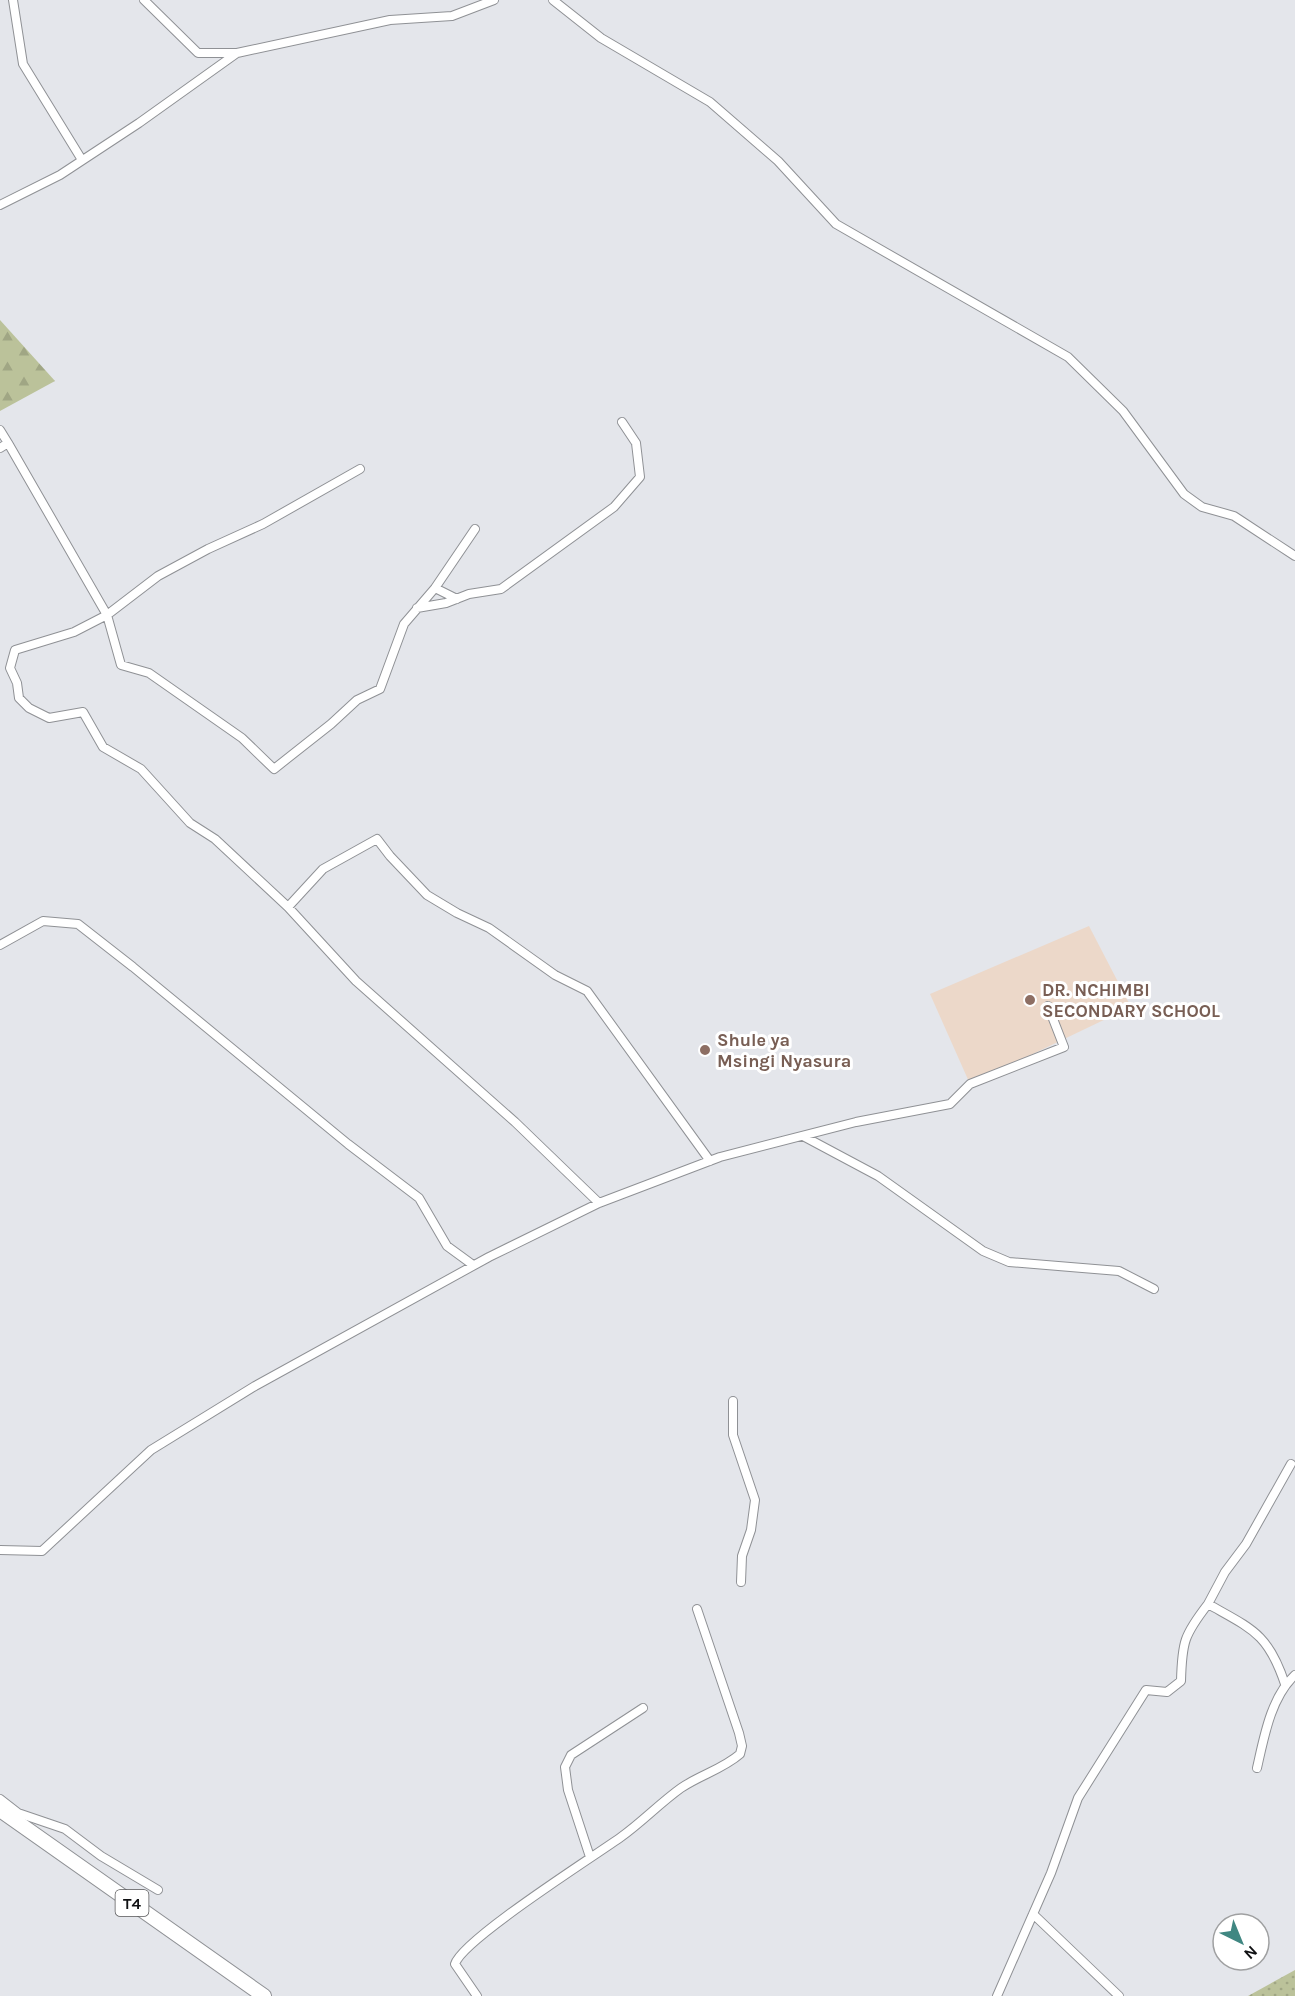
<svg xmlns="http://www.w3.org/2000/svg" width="1295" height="1996" viewBox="0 0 1295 1996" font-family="Karla,sans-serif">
<defs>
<pattern id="grass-dots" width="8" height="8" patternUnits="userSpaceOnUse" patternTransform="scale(1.5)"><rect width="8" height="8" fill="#bbc29a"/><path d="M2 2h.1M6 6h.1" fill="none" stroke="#a0a684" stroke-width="1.8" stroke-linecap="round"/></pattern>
<pattern id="forest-firs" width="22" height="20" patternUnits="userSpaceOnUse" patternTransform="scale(1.5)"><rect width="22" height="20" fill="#bbc29a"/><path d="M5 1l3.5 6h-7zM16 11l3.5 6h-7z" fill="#a0a684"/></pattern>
</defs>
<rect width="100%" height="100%" fill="#e4e6eb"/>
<path fill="#ecd8c9" d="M1089,926L1131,1007L970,1084L930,994Z"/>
<path fill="url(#grass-dots)" d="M1295,1970V1996H1248Z"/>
<path fill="url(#forest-firs)" d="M0,320L55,381L0,411Z"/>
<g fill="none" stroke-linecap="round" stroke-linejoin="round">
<defs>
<path id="minor" d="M13,0L23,64L82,160
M144,0L198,53H237
M553,0L601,38L710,102L778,161L836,224L1068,357L1123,411L1184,494L1202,507L1234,516L1295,556
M0,205L60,175L139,123L237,53L390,20L452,16L494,0
M0,430L8,443L0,448
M8,443L107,615L121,665L149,673L242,738L274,769L331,724L357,700L380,689L404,624L435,588L475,529
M435,588L457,599
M417,608L446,603L469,594L501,589L614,507L640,477L636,443L622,422
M288,907L215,839L190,823L141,769L103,747L83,712L49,718L29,708L19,698L17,683L10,668L15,650L74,632L107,615L158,576L208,549L263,524L360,469
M0,945L43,921L78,924L133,967L348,1144L419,1198L447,1246L473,1265
M803,1136L878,1176L983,1251L1009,1262L1119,1271L1154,1289
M599,1203L515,1122L356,981L288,907L323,869L377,839L390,856L427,895L457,913L489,928L555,975L587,991L710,1161
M733,1401V1435L755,1500L751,1530L742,1556L741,1582
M0,1550L42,1551L151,1450L255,1386L489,1257L599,1203L720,1157L856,1122L950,1104L970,1084L1064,1047L1048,1006
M1208,1604L1225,1572L1246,1544L1291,1464
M1257,1768C1264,1737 1271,1697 1295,1675
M0,1799L18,1813L65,1829L101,1856L158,1890
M590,1857L568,1790L565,1767L571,1755L643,1708
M1033,1914L1119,1996
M477,1996L455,1964C462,1940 593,1857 621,1837C642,1822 660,1803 681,1788C700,1775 723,1769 740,1754L742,1746L739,1733L697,1609
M997,1996L1051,1873L1078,1798L1146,1690L1167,1692L1181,1681C1182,1642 1184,1635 1208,1604C1252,1629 1268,1633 1285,1684"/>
<path id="trunk" d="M0,1810L264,1996"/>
</defs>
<use href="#minor" stroke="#8f9195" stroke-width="10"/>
<use href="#trunk" stroke="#8f9195" stroke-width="16"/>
<use href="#minor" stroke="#fff" stroke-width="8"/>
<use href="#trunk" stroke="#fff" stroke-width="14"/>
</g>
<g fill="#8d6e63" stroke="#fff" stroke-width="2">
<circle cx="1030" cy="1000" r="6"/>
<circle cx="705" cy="1050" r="6"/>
</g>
<g text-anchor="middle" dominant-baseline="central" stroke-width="6" stroke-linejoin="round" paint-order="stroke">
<rect fill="#fff" stroke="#58585a" stroke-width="1.5" x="115.5" y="1890" width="33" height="26" rx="4.5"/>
<g font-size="16" font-weight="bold" fill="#101113">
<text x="132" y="1903">T4</text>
</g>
<g font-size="18" font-weight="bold" fill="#785e54" stroke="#fff" text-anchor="start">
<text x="1042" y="990">DR. NCHIMBI<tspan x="1042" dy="21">SECONDARY SCHOOL</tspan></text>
<text x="717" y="1040">Shule ya<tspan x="717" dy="21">Msingi Nyasura</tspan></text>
</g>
</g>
<g transform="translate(1241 1942) rotate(137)"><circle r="28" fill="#ffffff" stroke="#9fa0a1" stroke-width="1.5"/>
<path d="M0-4.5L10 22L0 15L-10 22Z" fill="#408782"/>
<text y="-9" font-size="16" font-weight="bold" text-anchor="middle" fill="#101113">N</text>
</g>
</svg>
